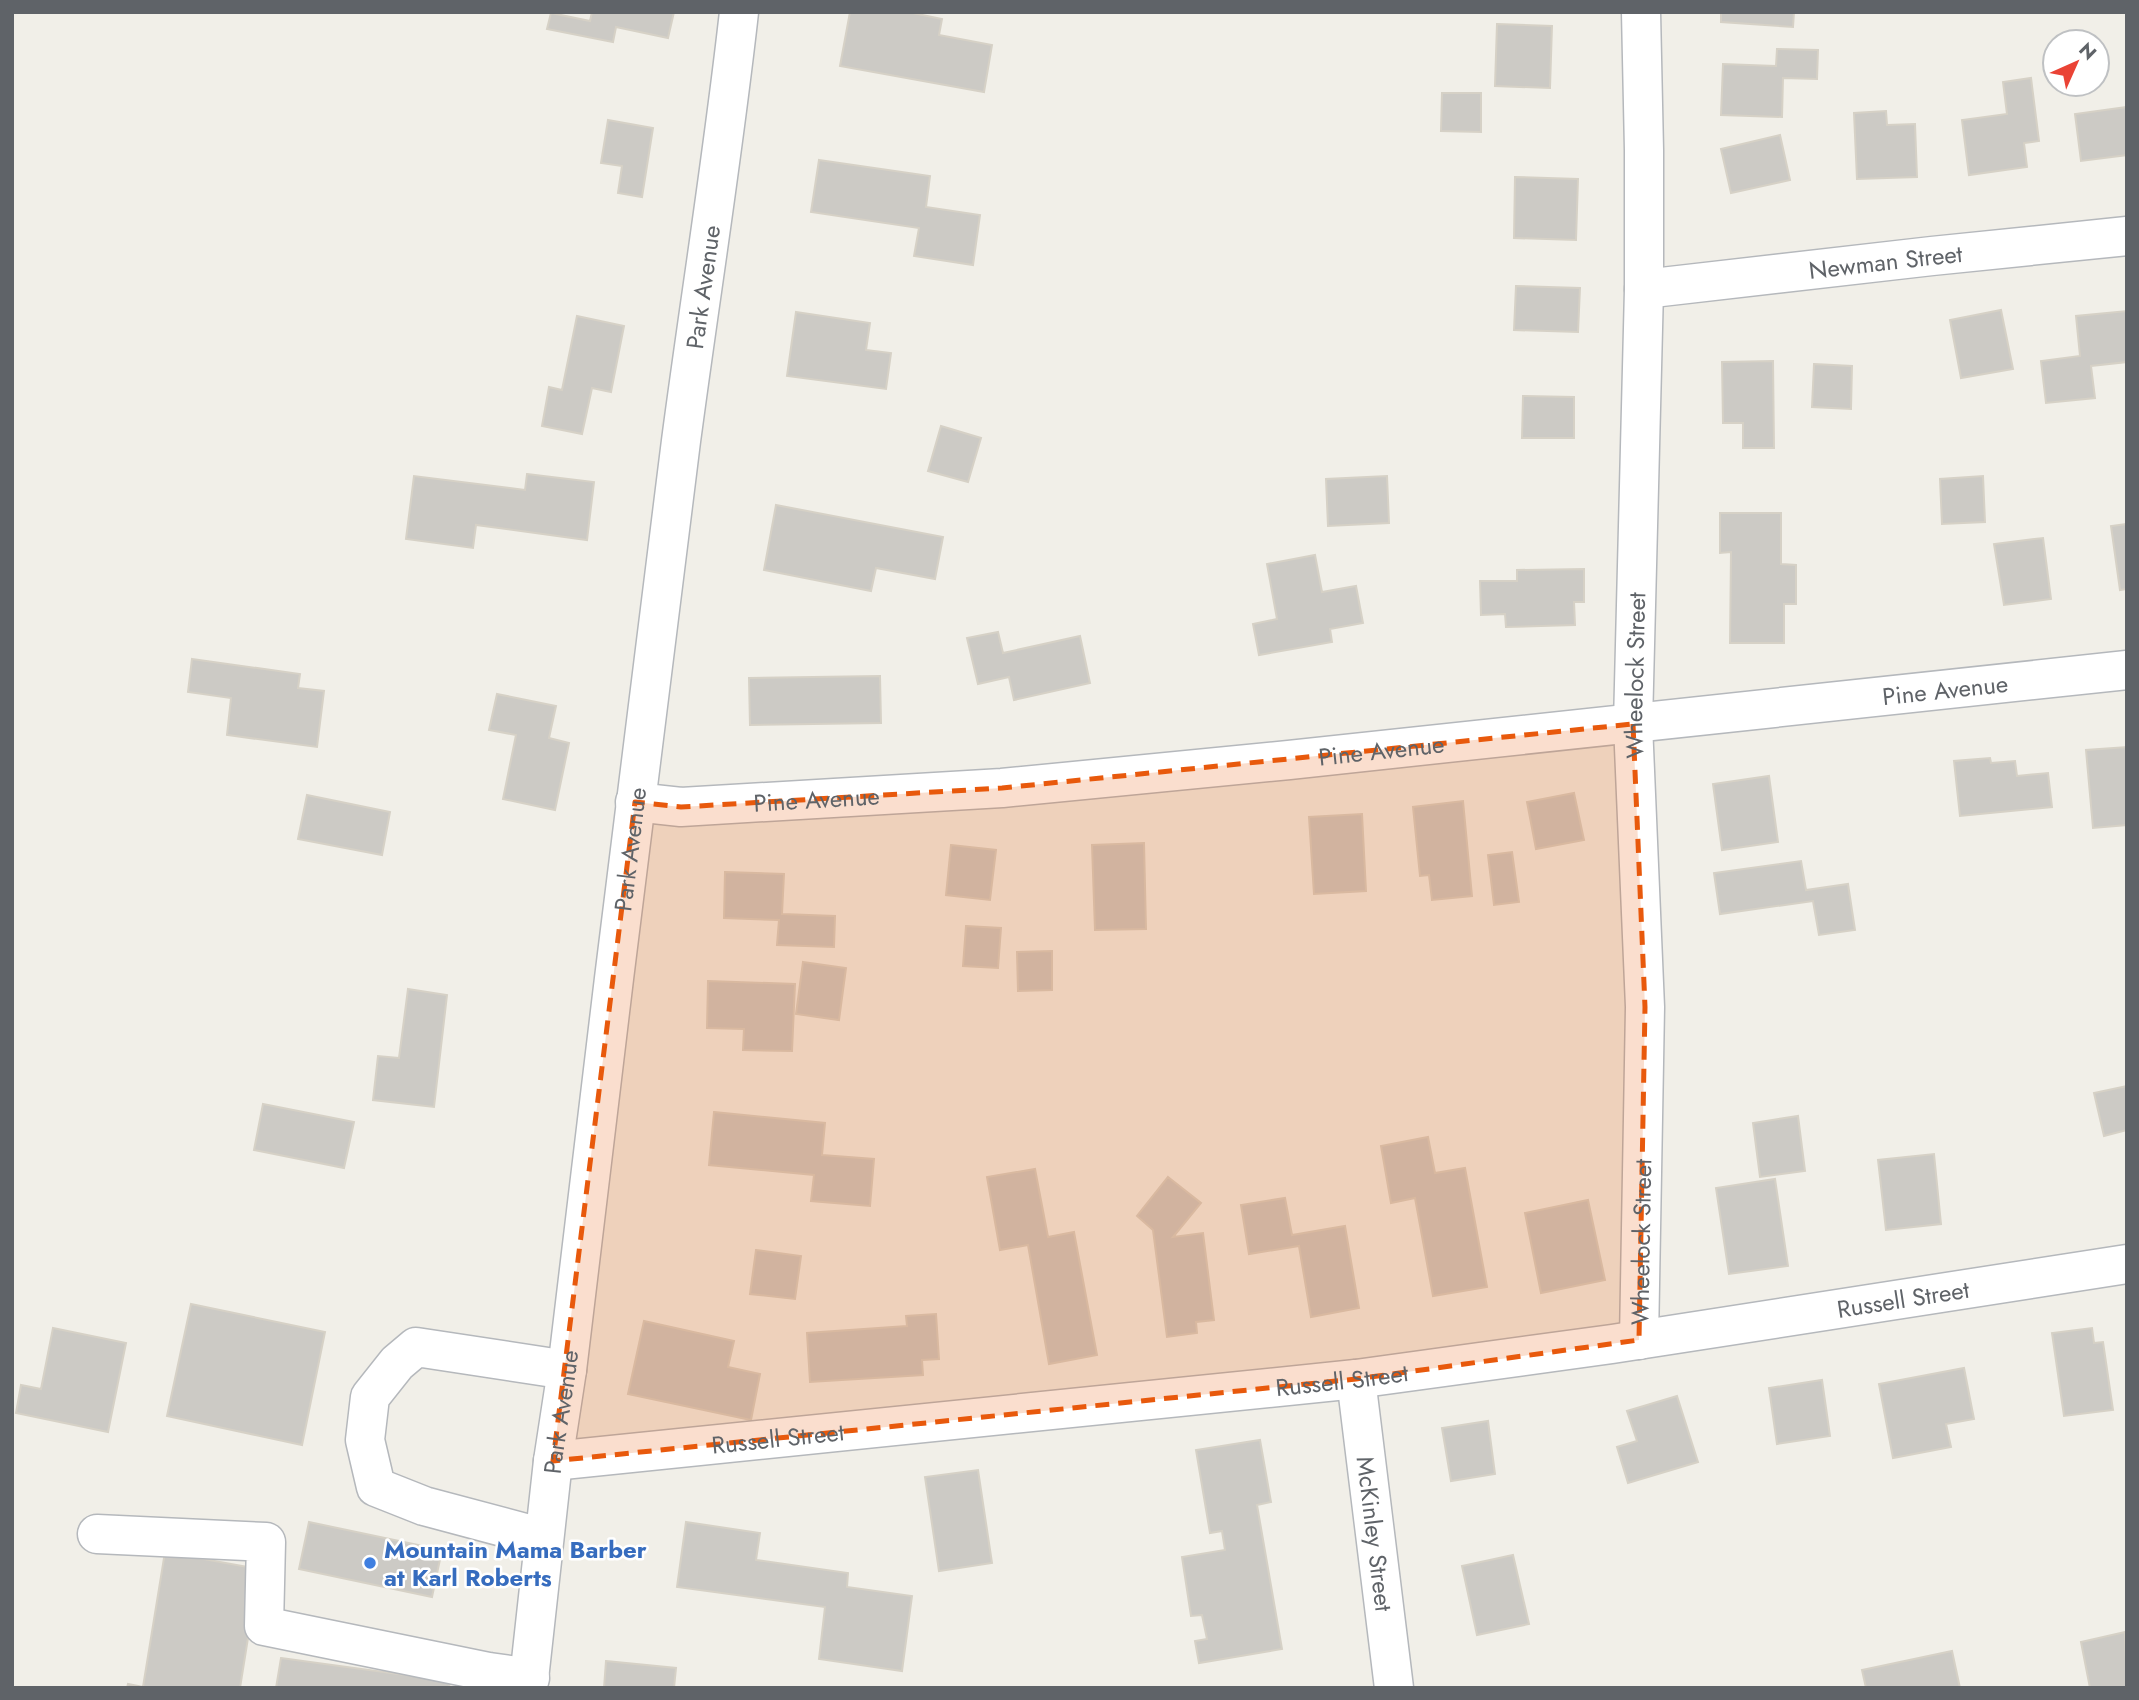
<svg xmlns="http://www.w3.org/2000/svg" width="2139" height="1700" viewBox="0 0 2139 1700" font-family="Jost,sans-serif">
<rect width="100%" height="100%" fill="#f1efe8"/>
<path fill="#cccac5" stroke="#d6d1c6" stroke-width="2" d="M592,12H674L668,38L616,27L613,42L547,29L551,13L590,21Z
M850,12H908L942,19L939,35L992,45L984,92L840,66Z
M1721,12H1794L1793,27L1721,22Z
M1497,24L1552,26L1550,88L1495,86Z
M1777,49L1818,50L1817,79L1783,78L1782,117L1721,115L1723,64L1776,66Z
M2031,78L2039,141L2024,143L2027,167L1969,175L1962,120L2007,114L2003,82Z
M1442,93H1481V132L1441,131Z
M2127,107V155L2081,161L2075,114Z
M1886,111L1887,125L1915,124L1917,177L1857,179L1854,113Z
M608,120L653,128L642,197L618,193L622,166L601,163Z
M1780,135L1790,180L1731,193L1721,149Z
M819,160L930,176L926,207L980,215L973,265L914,256L919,228L811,212Z
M1515,177L1578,179L1576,240L1514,238Z
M1516,286L1580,288L1578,332L1514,330Z
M2001,310L2013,369L1961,378L1950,320Z
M2127,311V362L2091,366L2095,398L2046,403L2041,361L2080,356L2076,316Z
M796,312L870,323L866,350L891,353L886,389L787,376Z
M577,316L624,326L611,392L592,388L582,434L542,426L549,387L562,390Z
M1773,361L1774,448H1743V423H1723L1722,362Z
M1814,364L1852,366L1851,409L1812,407Z
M1523,396L1574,397V438H1522Z
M941,426L981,438L968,482L928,471Z
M527,474L594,482L587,540L476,525L473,548L406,539L414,476L525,490Z
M1387,476L1389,523L1328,526L1326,479Z
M1983,476L1985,522L1942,524L1940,479Z
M776,505L943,537L935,579L876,568L871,591L764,570Z
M1720,513H1781V564L1796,565V604H1784V643H1730L1731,552L1720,553Z
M2127,524V589L2120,590L2111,526Z
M2043,538L2051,599L2004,605L1994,544Z
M1315,555L1322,592L1356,586L1363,623L1330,629L1332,642L1259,655L1253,624L1277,619L1267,564Z
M1584,569V602H1574L1575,625L1506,627L1505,614L1481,615L1480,581H1517V570Z
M998,632L1003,653L1080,636L1090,683L1014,700L1009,677L978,684L967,638Z
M192,659L300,674L298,688L324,691L317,747L227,735L231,698L188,692Z
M880,676L881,723L750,725L749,678Z
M497,694L556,706L549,738L569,743L555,810L503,799L516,735L489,730Z
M2127,747V825L2093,828L2086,750Z
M1990,758L1991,763L2015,761L2017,776L2048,773L2052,807L1960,816L1954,761Z
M1769,776L1778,842L1722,850L1713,784Z
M1574,793L1584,840L1536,849L1527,802Z
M307,795L390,812L382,855L298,839Z
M1463,801L1472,896L1432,900L1429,875L1420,876L1413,807Z
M1362,814L1366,891L1314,894L1309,817Z
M1144,843L1146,929L1095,930L1092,845Z
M951,845L996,850L990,900L946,895Z
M1512,852L1519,902L1494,905L1488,855Z
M1801,861L1806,890L1848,884L1855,930L1819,935L1813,901L1720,914L1714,873Z
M725,872L784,874L782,914L835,916L834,947L777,945L779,920L724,918Z
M966,926L1001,928L998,968L963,966Z
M1052,951V990L1018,991L1017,952Z
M803,962L846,968L839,1020L796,1014Z
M708,981L795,984L792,1051L743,1050L744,1029L707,1028Z
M408,989L447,995L434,1107L373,1100L378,1056L399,1058Z
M2127,1086V1130L2104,1136L2094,1093Z
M263,1104L354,1122L344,1168L254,1150Z
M714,1112L825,1123L822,1155L874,1159L870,1206L811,1201L814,1175L709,1165Z
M1798,1116L1805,1171L1760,1177L1753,1123Z
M1428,1137L1435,1173L1465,1168L1487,1287L1433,1296L1415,1198L1391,1203L1381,1146Z
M1934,1154L1941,1224L1886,1230L1878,1160Z
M1035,1169L1048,1237L1074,1232L1097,1355L1049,1364L1028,1245L1000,1250L987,1177Z
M1168,1177L1201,1203L1173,1237L1203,1233L1214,1320L1196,1322L1197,1333L1167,1337L1153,1230L1137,1216Z
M1775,1179L1788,1266L1729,1274L1716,1188Z
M1285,1198L1292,1235L1345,1226L1359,1308L1311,1317L1299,1246L1249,1254L1241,1205Z
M1588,1200L1605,1280L1541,1293L1525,1213Z
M756,1250L801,1256L795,1299L750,1294Z
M191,1304L325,1332L302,1445L167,1416Z
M936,1314L939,1359L922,1360L923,1375L810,1382L807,1333L907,1326L906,1316Z
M644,1321L734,1341L728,1367L760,1374L751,1420L628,1394Z
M53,1328L126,1343L108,1432L16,1413L21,1385L41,1389Z
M2092,1328L2094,1343L2103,1342L2113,1410L2064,1416L2052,1333Z
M1964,1368L1974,1419L1946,1424L1951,1447L1893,1458L1879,1384Z
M1822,1380L1830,1436L1777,1444L1769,1388Z
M1677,1396L1698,1462L1628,1483L1617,1447L1637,1441L1627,1411Z
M1488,1421L1495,1474L1451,1481L1442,1428Z
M1260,1440L1271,1502L1257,1505L1282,1649L1199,1663L1195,1641L1207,1639L1202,1615L1191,1616L1182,1557L1225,1550L1222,1531L1210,1533L1196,1450Z
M978,1470L992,1563L939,1571L925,1477Z
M309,1522L442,1550L432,1597L299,1569Z
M686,1522L760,1533L756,1560L848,1573L847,1587L912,1596L902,1671L819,1659L825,1607L677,1587Z
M165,1552L259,1569L240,1688H127L128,1684L143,1687Z
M1513,1555L1529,1624L1477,1635L1462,1566Z
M2125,1632L2127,1688H2090L2081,1642Z
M1952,1651L1960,1688H1866L1862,1670Z
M281,1658L450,1681L449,1688H276Z
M606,1661L676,1668L674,1688H604Z"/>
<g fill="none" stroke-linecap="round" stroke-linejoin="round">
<defs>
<g id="minor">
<path id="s1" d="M1644,289L1932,256L2127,236"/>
<path id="s2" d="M635,802L681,807L1002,788L1289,760L2127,670"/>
<path id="s3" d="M1639,1340L1645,1007L1633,724L1644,289V150L1641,12"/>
<path id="s4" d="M1356,1379L1394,1688"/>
<path id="s5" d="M553,1461L1356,1379L1612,1344L2127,1264"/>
<path d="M97,1534L266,1542L264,1626L489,1672L530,1678"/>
<path d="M544,1538L424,1506L376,1487L365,1440L370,1397L397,1363L416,1347L567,1370"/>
<path id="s6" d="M528,1688L553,1461L567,1370C604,1060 641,751 681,441C700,298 723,156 739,12"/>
</g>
</defs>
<use href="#minor" stroke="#b5b8bc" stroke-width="41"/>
<use href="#minor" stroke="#fff" stroke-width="38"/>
</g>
<path fill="#e8590c" fill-opacity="0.2" stroke="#e8590c" stroke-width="5" stroke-dasharray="14 9" stroke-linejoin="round" d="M1633,724L1645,1007L1639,1340L1356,1379L553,1461L635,802L681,807L1002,788Z"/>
<circle fill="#3f7fe0" stroke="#fff" stroke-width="2.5" cx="370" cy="1563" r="7"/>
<g text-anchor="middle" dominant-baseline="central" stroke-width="5" stroke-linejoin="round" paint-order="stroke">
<g font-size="24" fill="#5f6368" stroke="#fff">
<text stroke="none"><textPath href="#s1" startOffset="243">Newman Street</textPath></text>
<text stroke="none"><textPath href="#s6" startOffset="1412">Park Avenue</textPath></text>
<text stroke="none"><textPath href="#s3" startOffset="665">Wheelock Street</textPath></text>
<text stroke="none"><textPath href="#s2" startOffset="1316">Pine Avenue</textPath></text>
<text stroke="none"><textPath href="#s2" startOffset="749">Pine Avenue</textPath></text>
<text stroke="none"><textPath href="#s2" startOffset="182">Pine Avenue</textPath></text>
<text stroke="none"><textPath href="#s6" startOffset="845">Park Avenue</textPath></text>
<text stroke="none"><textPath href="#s3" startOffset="98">Wheelock Street</textPath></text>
<text stroke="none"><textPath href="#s5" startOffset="1360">Russell Street</textPath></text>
<text stroke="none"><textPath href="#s5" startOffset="793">Russell Street</textPath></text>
<text stroke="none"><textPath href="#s6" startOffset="278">Park Avenue</textPath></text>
<text stroke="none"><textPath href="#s5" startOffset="226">Russell Street</textPath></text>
<text stroke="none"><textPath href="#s4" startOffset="156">McKinley Street</textPath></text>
</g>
<g font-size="24" font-weight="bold" fill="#366cbe" stroke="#fff" text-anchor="start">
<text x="384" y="1549">Mountain Mama Barber<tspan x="384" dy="28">at Karl Roberts</tspan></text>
</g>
</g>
<rect width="2139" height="1700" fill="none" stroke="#5f6368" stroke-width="28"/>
<g transform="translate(2076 63) rotate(45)"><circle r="33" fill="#ffffff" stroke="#bfc1c3" stroke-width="2"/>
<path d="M0-5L12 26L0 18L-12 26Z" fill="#ea4335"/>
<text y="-10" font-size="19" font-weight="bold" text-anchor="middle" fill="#5f6368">N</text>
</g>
</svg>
